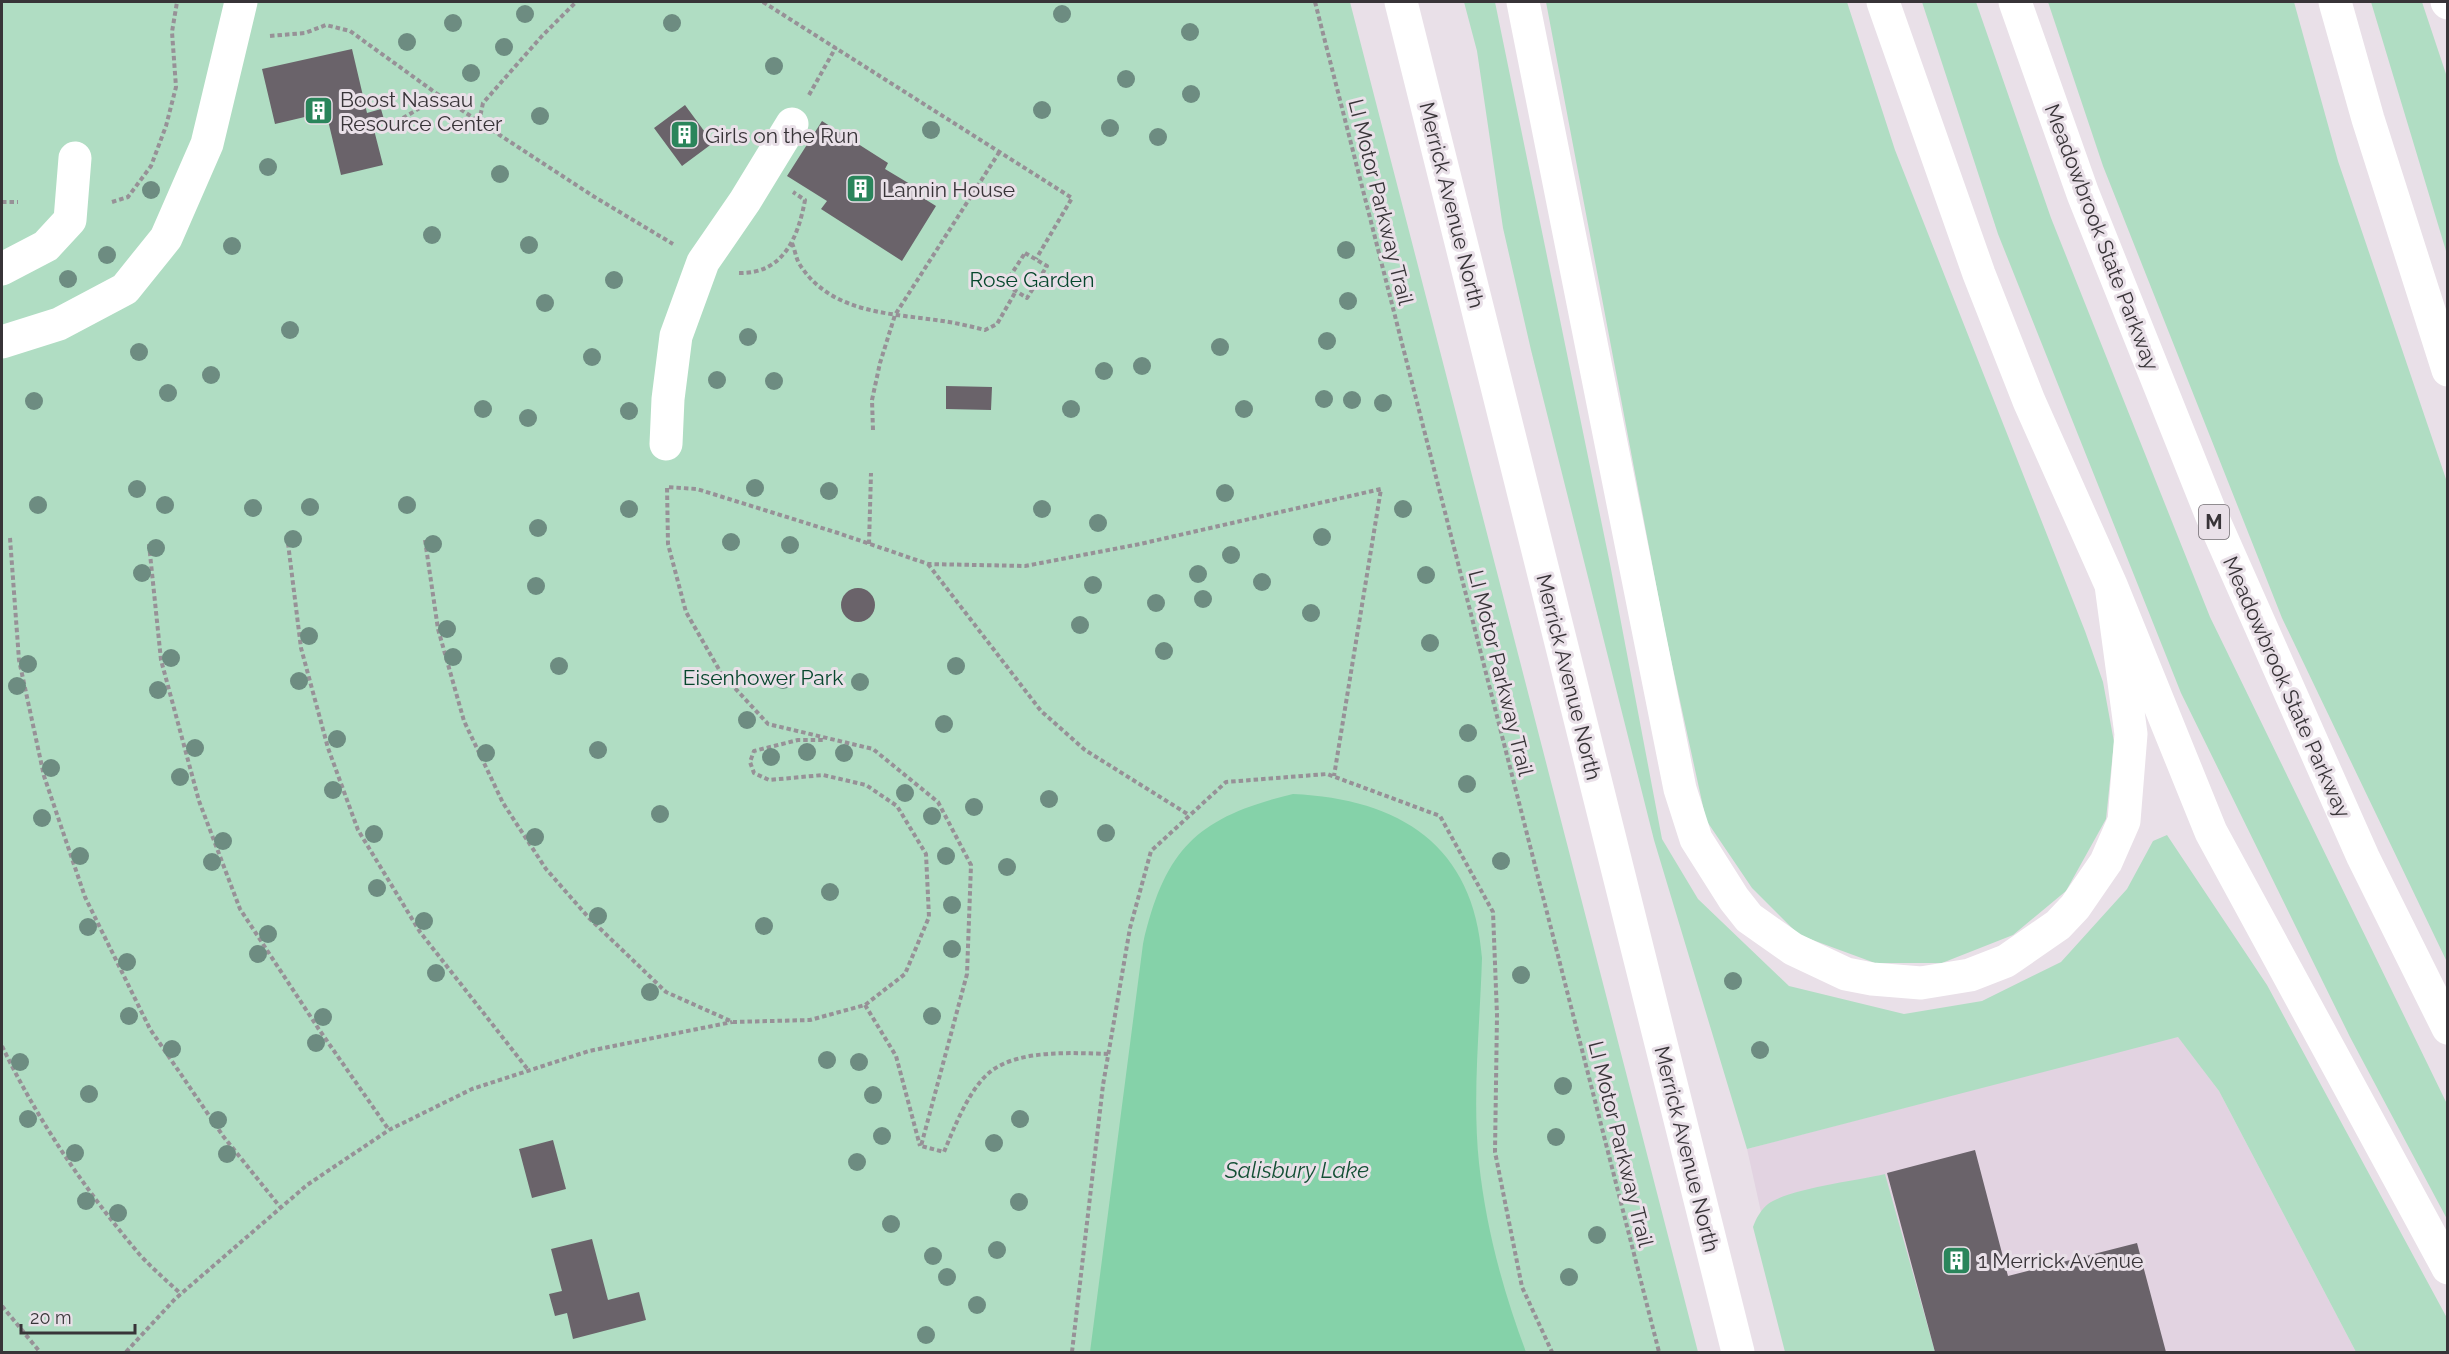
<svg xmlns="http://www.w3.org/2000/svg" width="2449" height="1354" viewBox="0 0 2449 1354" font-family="Raleway,sans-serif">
<rect width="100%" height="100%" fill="#e9e0e8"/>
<path fill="#e2d3e1" d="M2178,1036L2219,1091L2356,1352H1792L1747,1149Z"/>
<path fill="#b0ddc3" d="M2,2H1350L1698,1352H2Z
M1464,2H1495L1610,564L1662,839L1698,899L1789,986L1904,1014L1982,1001L2061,962L2127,889L2153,841L2167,835L2267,985L2447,1318V1352H2356L2219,1091L2178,1037L1747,1149L1654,840L1531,350L1503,228L1477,51Z
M1546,2H1847L1895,150L2085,631L2103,682L2114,742L2106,819L2066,891L2013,935L1942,963H1875L1799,935L1752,888L1706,820L1665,632Z
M1922,2H1976L2051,218L2210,617L2447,1104V1219L2350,1037L2181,693L1998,234Z
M2048,2H2294L2338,161L2447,482V962L2282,618L2103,166Z
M2371,2H2422L2447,77L2446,251Z
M1885,1174L1935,1352H1785L1753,1227C1756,1218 1761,1210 1768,1204C1791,1188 1856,1181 1885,1174Z"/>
<path fill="#85d2a9" d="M1293,794C1400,799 1474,845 1482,958C1480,1025 1472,1096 1479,1163C1486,1228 1503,1291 1526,1352H1090L1143,944C1165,848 1198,817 1293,794Z"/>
<path fill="#6a636a" d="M352,49L367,113L381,109L385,123L373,126L383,165L341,175L326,112L275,124L262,69Z
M685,105L713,143L682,166L654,128Z
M822,121L888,163L885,169L915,187L912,191L936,206L902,261L821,209L827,201L787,176Z
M946,386L992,387L991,410L946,409Z
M841 605a17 17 0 1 1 34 0a17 17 0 1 1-34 0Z
M553,1140L566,1189L532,1198L519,1149Z
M1975,1150L2008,1276L2137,1243L2166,1352H1935L1887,1173Z
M592,1239L608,1300L639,1292L646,1320L573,1339L567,1313L555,1316L549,1294L562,1291L551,1249Z"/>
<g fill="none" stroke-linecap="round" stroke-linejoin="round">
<path stroke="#979197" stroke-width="4" stroke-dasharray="4.5 3" stroke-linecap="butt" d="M763,2L1072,198L1036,259
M1315,2L1659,1352
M270,36L305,33L326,25L350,31L440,96
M809,95L836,47
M403,118L440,96L593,196L673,244
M479,122L483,103L542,36L576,2
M2,202H18
M112,202L128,197L151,166L166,126L176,87L172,32L177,2
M792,243C795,250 796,259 800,265C833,316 896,313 949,322C961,324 973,327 985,330L997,324L1016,291
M1025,253L1047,266L1027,298L1005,284Z
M739,273C783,274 798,238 805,200L793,192
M873,430L872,400L880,363L895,315L1000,151
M10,538L19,660L44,776L85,897L150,1029L223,1136L281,1208
M425,540L438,629L464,721L503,803L546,869L589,918L666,992L733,1022L810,1020L865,1005L905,974L929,917L926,854L897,806L866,785L823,775L769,780L754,773L750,762L754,751L798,740H825
M288,543L301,648L328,748L358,830L420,932L529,1071
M149,544L161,660L199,801L240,909L318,1028L389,1130
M869,544L871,473
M928,564L1041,711L1085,750L1189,815
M865,1005L896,1056L920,1146
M2,1046C37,1119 83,1187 135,1249C148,1265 165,1279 181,1294
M1108,1054C1075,1053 1018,1049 990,1072C969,1089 954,1128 944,1152L921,1146L967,974L971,865L938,802L873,749L768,724L721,673L686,612L668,544L667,487L697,489L838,533L928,564L1025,566L1140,544L1381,489L1334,776
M2,1306L40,1352
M126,1352L175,1299L307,1185L389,1130L472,1089L589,1051L732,1022
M1072,1352L1103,1085L1130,928L1151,851L1226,782L1327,774L1440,816L1493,912L1497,1015L1495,1152L1522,1287L1552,1352"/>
<path stroke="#fff" stroke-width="33" d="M2,269L46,246L70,220L75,158
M2,342L59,324L125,289L166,238L207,144L241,2
M666,444L668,399L676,336L703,262L745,201L792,124"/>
<path stroke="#fff" stroke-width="33" d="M1401,2L1738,1352"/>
<path stroke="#fff" stroke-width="33" d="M1523,2L1680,789L1696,839L1734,899L1749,918L1793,949L1846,974L1872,979L1921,983L1970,975L2006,961L2058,925L2075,907L2106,862L2124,821L2131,734L2111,585
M1883,2L1979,274L2029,401L2111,585L2211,832L2448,1268
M2015,2L2083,194L2211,514L2363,857L2448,1028
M2335,2L2368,119L2448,370
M2447,2L2448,3"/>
</g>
<g fill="#6d8c81">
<circle cx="525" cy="14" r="9"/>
<circle cx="1062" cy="14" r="9"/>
<circle cx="453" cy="23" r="9"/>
<circle cx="672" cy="23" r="9"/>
<circle cx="1190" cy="32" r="9"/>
<circle cx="407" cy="42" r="9"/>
<circle cx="504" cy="47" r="9"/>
<circle cx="774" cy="66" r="9"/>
<circle cx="471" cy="73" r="9"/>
<circle cx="1126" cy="79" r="9"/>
<circle cx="1191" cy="94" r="9"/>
<circle cx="1042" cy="110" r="9"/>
<circle cx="540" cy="116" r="9"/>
<circle cx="1110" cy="128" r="9"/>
<circle cx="931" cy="130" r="9"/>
<circle cx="1158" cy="137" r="9"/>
<circle cx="268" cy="167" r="9"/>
<circle cx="500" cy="174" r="9"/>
<circle cx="151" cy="190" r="9"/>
<circle cx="432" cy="235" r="9"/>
<circle cx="529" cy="245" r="9"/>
<circle cx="232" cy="246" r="9"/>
<circle cx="1346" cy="250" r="9"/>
<circle cx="107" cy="255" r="9"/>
<circle cx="68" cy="279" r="9"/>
<circle cx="614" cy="280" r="9"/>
<circle cx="1348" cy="301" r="9"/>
<circle cx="545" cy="303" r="9"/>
<circle cx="290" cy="330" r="9"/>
<circle cx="748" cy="337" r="9"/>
<circle cx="1327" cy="341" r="9"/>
<circle cx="1220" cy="347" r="9"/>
<circle cx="139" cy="352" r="9"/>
<circle cx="592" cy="357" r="9"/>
<circle cx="1142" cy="366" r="9"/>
<circle cx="1104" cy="371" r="9"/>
<circle cx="211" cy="375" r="9"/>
<circle cx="717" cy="380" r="9"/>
<circle cx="774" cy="381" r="9"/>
<circle cx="168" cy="393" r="9"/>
<circle cx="1324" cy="399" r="9"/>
<circle cx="1352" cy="400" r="9"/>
<circle cx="34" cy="401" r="9"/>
<circle cx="1383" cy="403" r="9"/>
<circle cx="483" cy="409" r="9"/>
<circle cx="1071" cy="409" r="9"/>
<circle cx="1244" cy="409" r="9"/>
<circle cx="629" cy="411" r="9"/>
<circle cx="528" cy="418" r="9"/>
<circle cx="755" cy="488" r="9"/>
<circle cx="137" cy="489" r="9"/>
<circle cx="829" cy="491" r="9"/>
<circle cx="1225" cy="493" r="9"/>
<circle cx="38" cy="505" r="9"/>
<circle cx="165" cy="505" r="9"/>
<circle cx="407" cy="505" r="9"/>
<circle cx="310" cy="507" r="9"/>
<circle cx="253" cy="508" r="9"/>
<circle cx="629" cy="509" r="9"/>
<circle cx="1042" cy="509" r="9"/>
<circle cx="1403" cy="509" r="9"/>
<circle cx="1098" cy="523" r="9"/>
<circle cx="538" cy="528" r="9"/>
<circle cx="1322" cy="537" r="9"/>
<circle cx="293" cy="539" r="9"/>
<circle cx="731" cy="542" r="9"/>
<circle cx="433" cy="544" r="9"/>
<circle cx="790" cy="545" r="9"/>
<circle cx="156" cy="548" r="9"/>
<circle cx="1231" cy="555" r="9"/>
<circle cx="142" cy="573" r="9"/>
<circle cx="1198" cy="574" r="9"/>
<circle cx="1426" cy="575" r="9"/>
<circle cx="1262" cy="582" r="9"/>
<circle cx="1093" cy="585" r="9"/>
<circle cx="536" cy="586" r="9"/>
<circle cx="1203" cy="599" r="9"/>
<circle cx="1156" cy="603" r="9"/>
<circle cx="1311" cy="613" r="9"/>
<circle cx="1080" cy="625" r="9"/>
<circle cx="447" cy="629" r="9"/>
<circle cx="309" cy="636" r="9"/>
<circle cx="1430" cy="643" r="9"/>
<circle cx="1164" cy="651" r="9"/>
<circle cx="453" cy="657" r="9"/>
<circle cx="171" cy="658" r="9"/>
<circle cx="28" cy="664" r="9"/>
<circle cx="559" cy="666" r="9"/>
<circle cx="956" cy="666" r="9"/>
<circle cx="783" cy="680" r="9"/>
<circle cx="299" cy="681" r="9"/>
<circle cx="860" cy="682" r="9"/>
<circle cx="17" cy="686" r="9"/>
<circle cx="158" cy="690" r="9"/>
<circle cx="747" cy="720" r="9"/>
<circle cx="944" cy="724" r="9"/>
<circle cx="1468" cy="733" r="9"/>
<circle cx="337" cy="739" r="9"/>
<circle cx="195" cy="748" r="9"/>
<circle cx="598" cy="750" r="9"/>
<circle cx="807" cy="752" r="9"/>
<circle cx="486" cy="753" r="9"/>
<circle cx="844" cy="753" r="9"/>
<circle cx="771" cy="757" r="9"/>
<circle cx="51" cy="768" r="9"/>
<circle cx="180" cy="777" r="9"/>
<circle cx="1467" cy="784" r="9"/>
<circle cx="333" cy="790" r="9"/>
<circle cx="905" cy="793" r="9"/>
<circle cx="1049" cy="799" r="9"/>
<circle cx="974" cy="807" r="9"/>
<circle cx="660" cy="814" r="9"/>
<circle cx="932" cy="816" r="9"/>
<circle cx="42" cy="818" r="9"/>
<circle cx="1106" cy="833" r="9"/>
<circle cx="374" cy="834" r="9"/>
<circle cx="535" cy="837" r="9"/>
<circle cx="223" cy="841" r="9"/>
<circle cx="80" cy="856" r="9"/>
<circle cx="946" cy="856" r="9"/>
<circle cx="1501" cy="861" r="9"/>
<circle cx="212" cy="862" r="9"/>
<circle cx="1007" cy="867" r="9"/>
<circle cx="377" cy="888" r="9"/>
<circle cx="830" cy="892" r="9"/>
<circle cx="952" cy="905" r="9"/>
<circle cx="598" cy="916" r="9"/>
<circle cx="424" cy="921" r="9"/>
<circle cx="764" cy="926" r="9"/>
<circle cx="88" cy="927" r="9"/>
<circle cx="268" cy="934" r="9"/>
<circle cx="952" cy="949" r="9"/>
<circle cx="258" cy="954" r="9"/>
<circle cx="127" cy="962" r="9"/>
<circle cx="436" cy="973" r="9"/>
<circle cx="1521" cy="975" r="9"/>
<circle cx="1733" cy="981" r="9"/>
<circle cx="650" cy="992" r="9"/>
<circle cx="129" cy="1016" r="9"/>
<circle cx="932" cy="1016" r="9"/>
<circle cx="323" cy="1017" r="9"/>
<circle cx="316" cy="1043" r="9"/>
<circle cx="172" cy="1049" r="9"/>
<circle cx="1760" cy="1050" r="9"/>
<circle cx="827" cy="1060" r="9"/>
<circle cx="20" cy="1062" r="9"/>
<circle cx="859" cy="1062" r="9"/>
<circle cx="1563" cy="1086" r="9"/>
<circle cx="89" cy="1094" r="9"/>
<circle cx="873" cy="1095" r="9"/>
<circle cx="28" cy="1119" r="9"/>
<circle cx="1020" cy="1119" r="9"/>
<circle cx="218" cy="1120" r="9"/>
<circle cx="882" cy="1136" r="9"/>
<circle cx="1556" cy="1137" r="9"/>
<circle cx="994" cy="1143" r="9"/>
<circle cx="75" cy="1153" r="9"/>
<circle cx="227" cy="1154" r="9"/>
<circle cx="857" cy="1162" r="9"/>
<circle cx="86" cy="1201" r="9"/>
<circle cx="1019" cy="1202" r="9"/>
<circle cx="118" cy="1213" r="9"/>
<circle cx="891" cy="1224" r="9"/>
<circle cx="1597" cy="1235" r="9"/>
<circle cx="997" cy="1250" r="9"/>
<circle cx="933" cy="1256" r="9"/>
<circle cx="947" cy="1277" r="9"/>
<circle cx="1569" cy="1277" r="9"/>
<circle cx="977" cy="1305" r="9"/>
<circle cx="926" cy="1335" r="9"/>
</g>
<defs>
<symbol id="building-square" viewBox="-11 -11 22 22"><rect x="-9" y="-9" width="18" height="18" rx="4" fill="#2a855b" stroke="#e9e0e8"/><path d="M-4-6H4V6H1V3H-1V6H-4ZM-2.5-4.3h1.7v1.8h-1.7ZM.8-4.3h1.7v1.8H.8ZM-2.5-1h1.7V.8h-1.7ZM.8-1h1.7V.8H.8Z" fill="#fff"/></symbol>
</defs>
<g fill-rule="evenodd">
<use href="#building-square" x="302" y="94" width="33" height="33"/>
<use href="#building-square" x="668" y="118" width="33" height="33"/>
<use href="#building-square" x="844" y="172" width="33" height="33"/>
<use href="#building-square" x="1940" y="1244" width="33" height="33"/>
</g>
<g text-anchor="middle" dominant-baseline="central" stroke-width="6" stroke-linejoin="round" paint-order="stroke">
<rect fill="#e9e0e8" stroke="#6d686d" stroke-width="1.5" x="2199" y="505" width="30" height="34" rx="4.5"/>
<g font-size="20" font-weight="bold" fill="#383438">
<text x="2214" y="522">M</text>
</g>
<g font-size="21" fill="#383438" stroke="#e9e0e8" text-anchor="start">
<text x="340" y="99">Boost Nassau<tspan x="340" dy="24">Resource Center</tspan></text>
<text x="705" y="135">Girls on the Run</text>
<text x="882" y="189">Lannin House</text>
<text x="1978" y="1260">1 Merrick Avenue</text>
</g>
<g font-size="21" fill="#383438" stroke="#e9e0e8">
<text transform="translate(1381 202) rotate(76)">LI Motor Parkway Trail</text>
<text transform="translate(1452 205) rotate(76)">Merrick Avenue North</text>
<text transform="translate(2102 237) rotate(69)">Meadowbrook State Parkway</text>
<text transform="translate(1501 673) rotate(76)">LI Motor Parkway Trail</text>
<text transform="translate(1569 677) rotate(76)">Merrick Avenue North</text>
<text transform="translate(2287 687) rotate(66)">Meadowbrook State Parkway</text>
<text transform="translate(1621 1144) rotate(76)">LI Motor Parkway Trail</text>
<text transform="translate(1687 1149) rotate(76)">Merrick Avenue North</text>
</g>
<g font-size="21" fill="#07472d" stroke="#e9e0e8">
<text x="1032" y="279">Rose Garden</text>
<text x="763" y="677">Eisenhower Park</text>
</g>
<g font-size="22" font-style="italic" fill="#134f34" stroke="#e9e0e8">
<text x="1297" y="1170">Salisbury Lake</text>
</g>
</g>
<rect width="2449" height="1354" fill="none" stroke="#383438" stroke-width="6"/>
<path d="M21 1324v9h114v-9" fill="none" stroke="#383438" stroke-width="3"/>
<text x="30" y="1324" font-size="18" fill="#383438" stroke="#e9e0e8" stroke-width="4.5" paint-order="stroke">20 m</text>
</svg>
